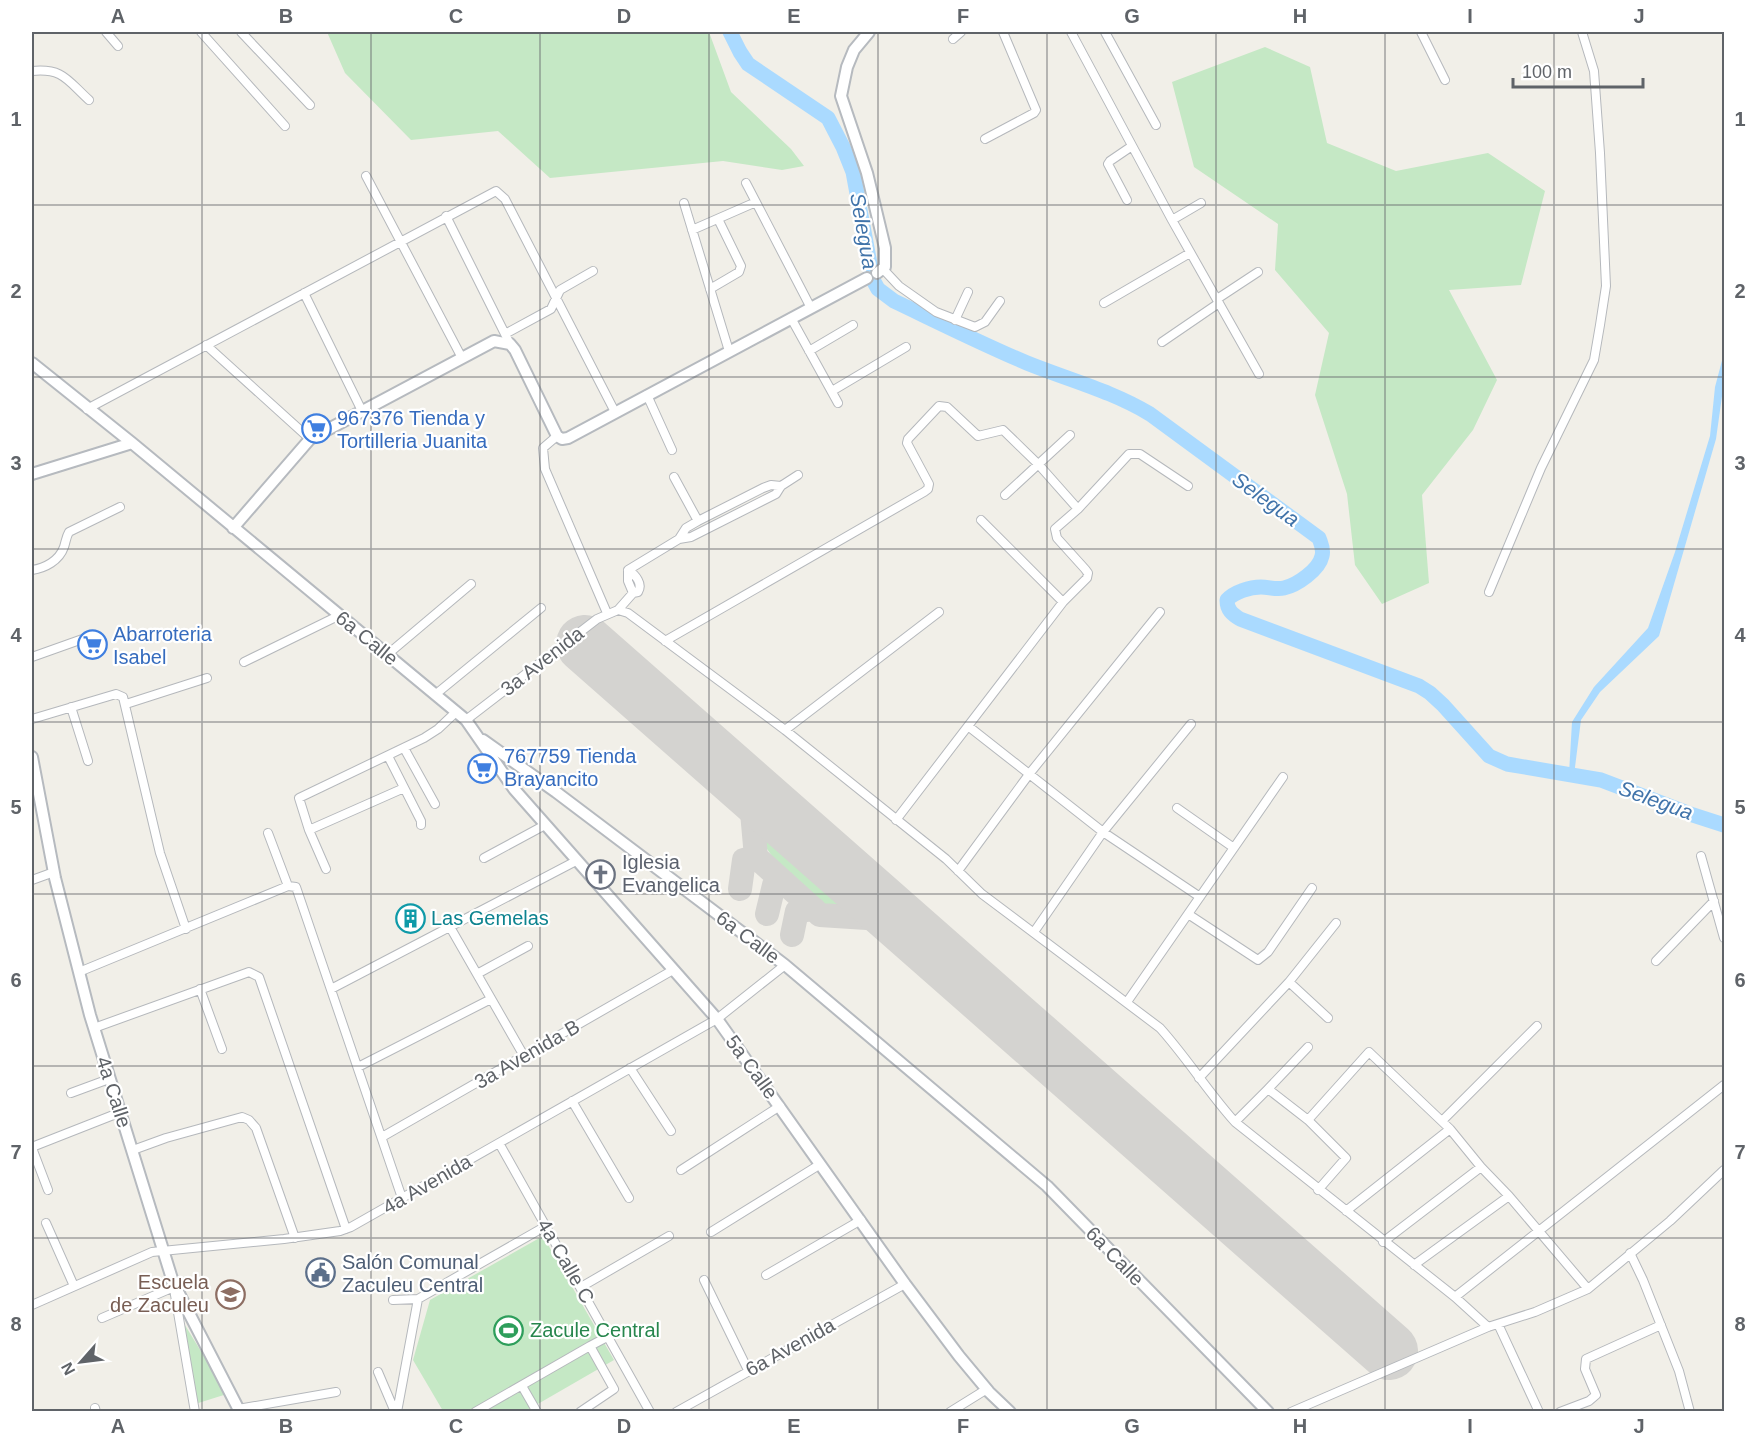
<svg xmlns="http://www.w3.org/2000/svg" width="1756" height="1443" viewBox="0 0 1756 1443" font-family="Arial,sans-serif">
<rect width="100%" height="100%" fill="#f1efe8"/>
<path fill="#c5e8c5" d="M327,32H709L731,92L791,149L804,166L782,170L723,161L550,178L498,131L411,140L345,73Z
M1265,47L1310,67L1327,143L1396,171L1488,153L1545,191L1521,285L1449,290L1497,380L1473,430L1422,495L1429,583L1382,604L1355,565L1347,494L1315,395L1329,333L1275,270L1278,224L1194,167L1172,82Z
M769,818L861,903C855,913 837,913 827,907C814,899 772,860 766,847C761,837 763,829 765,819Z
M543,1236L614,1360L524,1412L443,1411L413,1360L430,1300Z
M180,1317L227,1394L192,1405Z"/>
<path fill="#aadaff" d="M1724,353V382L1716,439L1659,636L1600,692L1581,720L1574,775L1569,774L1572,722L1594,687L1648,628L1675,552L1710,436L1715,387Z"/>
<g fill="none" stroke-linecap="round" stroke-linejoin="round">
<path stroke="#aadaff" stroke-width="15" d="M730,32L740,52L748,64L828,118L843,147L853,172L873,280L878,289L894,301C938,322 982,344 1027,363C1069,380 1112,391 1150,414L1319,538C1321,544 1324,549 1322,556C1319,570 1297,585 1284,588C1276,590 1269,587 1261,587C1250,587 1234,592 1227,600C1227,610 1232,614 1240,619L1419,686L1430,693L1443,705L1489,756L1507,764L1601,780L1693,815L1724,825"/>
<path stroke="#d4d3d0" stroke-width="24" d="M750,790L756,857L820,915L898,920
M740,889L744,860L756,857
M767,914L774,885L784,882
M792,935L797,911L814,909"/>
<path stroke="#d4d3d0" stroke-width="58" d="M585,644L1389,1351"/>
<defs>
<path id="street" d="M106,32L118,46
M201,32L285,126
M241,32L310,105
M1071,32L1172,220L1259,374
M1105,32L1156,125
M1421,32L1445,80
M953,39L961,32
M32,71C63,68 67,80 89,100
M985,139L1034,113L1036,110L1003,32
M366,176L462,358
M746,183L811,308
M1127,200L1108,164L1110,161L1132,146
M684,203L729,351
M446,216L510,344
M1172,220L1201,203
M692,230L756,202
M883,269L899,286L936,312L975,327L985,322L1000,301
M710,289L739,272L741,266L718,219
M304,293L362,411
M1217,299L1258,272
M1104,303L1190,253
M791,318L838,403
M955,320L968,292
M505,334L551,309L560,290L593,271
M1162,342L1219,303
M206,345L310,439
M809,351L853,325
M832,391L906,347
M647,395L672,450
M87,409L496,191L505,199L615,412
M557,436L543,448L545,469L607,613
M674,477L698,521
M1005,495L1070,435
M981,520L1063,602
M679,539L686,528L698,521L763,488L771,485L781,486
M32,570C45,568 59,561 64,547C66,541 66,537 69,532L120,507
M628,570C636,575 643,584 638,592L633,593
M1489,592L1541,468L1594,360L1600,325L1606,286L1600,153L1594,71L1582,32
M618,610L633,593L628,581V570L679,539L691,537L776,494L781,486L798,475
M665,641L924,492L928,489L929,484L907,443L908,439L939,406L947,407L978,436L1003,430L1039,465L1078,509
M388,654L471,584
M32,657L91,636
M244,662L340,615
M436,694L541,608
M126,704L207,678
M71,707L88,761
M32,719L116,694L123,697L160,853L186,929
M466,720L597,619L618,610L628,613L785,730L946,859L982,894L1160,1028C1187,1058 1208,1092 1235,1122L1455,1297L1488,1327
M968,726L1103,832L1200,897
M785,730L939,612
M404,748L435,804
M388,756L421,821V825
M1177,808L1234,848
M896,820L1063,602L1087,578L1088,573L1085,569L1057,538L1055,529L1078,509L1129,454H1140L1188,486
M309,830L404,788
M268,833L288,886
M1701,856L1724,938
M484,858L545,825
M326,869L309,830L299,798L424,738L438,729L456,712
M958,871L1030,773L1160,612
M32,880L54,872
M1188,914L1258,960L1268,952L1312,888
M450,927L524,1056
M1034,932L1103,832L1191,724
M1656,961L1714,901
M79,972L288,886L296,887L402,1198
M477,974L528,946
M1289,982L1328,1018
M200,989L222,1049
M331,989L576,861
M1127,1002L1283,777
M94,1028L249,972L259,977L346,1229
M358,1067L491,999
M630,1068L671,1131
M1199,1078L1289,982L1336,923
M1268,1089L1308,1047
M71,1093L109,1079
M572,1101L629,1198
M1308,1120L1369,1052L1450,1129L1481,1167L1509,1196L1588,1289
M1442,1121L1537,1026
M1235,1122L1268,1089L1308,1120L1346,1158L1318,1190
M382,1137L673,970
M499,1143L650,1412
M32,1147L121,1112
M32,1148L48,1190
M133,1150L166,1138L242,1117L249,1120L256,1128L295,1238
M681,1170L780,1106
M1346,1211L1450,1129
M46,1223L74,1286
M711,1232L819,1165
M1383,1242L1481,1167
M1630,1253L1643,1280L1679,1371L1690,1412
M1414,1265L1509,1196
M766,1275L861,1220
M704,1280L748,1370
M581,1287L669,1236
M174,1289L195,1412
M1455,1297L1724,1085
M393,1300L418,1299
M32,1305L152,1252L284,1239L340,1231L351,1227L717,1019L785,965
M102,1318L174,1287
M1498,1324L1539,1412
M590,1346L609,1336
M378,1372L395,1412
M522,1386L537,1412
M95,1408L96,1412
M238,1409L336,1392
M397,1412L418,1299L546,1226
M475,1412L590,1346L614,1389L580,1412
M676,1412L905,1284
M950,1412L987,1389
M1291,1412L1488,1327L1535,1312L1588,1289L1670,1221L1724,1170
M1560,1412L1589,1401L1596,1395L1585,1369L1586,1359L1661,1325"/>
<path id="secondary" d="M869,32L854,50L847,67L841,96L867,173L885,248V267L877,273
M32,363L132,443L466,720L514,789L717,1019L905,1284L959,1356L989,1392L1010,1412
M32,474L132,443
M233,528L310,439L494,341L510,344L515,350L557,436L562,439L568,438L867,278
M483,740L556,792L785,965L1047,1186L1268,1412
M32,757L55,878L90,1015L173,1282L240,1412"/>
</defs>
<use href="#street" stroke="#b5b8bc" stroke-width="10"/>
<use href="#secondary" stroke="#b6babf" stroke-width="14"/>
<use href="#street" stroke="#fff" stroke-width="8"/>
<use href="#secondary" stroke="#fff" stroke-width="10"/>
</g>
<path fill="none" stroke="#5f6368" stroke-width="1.5" stroke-opacity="0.55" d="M202,32V1412M371,32V1412M540,32V1412M709,32V1412M878,32V1412M1047,32V1412M1216,32V1412M1385,32V1412M1554,32V1412M32,205H1724M32,377H1724M32,549H1724M32,722H1724M32,894H1724M32,1066H1724M32,1238H1724"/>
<defs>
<symbol id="supermarket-ring" viewBox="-11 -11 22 22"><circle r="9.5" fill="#fff" stroke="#3f7fe0" stroke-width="1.5"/><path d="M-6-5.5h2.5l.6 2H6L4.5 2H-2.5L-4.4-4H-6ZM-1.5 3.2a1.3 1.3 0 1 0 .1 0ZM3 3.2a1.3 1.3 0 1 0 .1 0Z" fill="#3f7fe0"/></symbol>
<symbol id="church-ring" viewBox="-11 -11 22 22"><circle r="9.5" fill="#fff" stroke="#6b7280" stroke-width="1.5"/><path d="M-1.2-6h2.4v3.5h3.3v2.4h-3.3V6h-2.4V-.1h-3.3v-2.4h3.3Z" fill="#6b7280"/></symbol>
<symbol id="building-ring" viewBox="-11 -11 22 22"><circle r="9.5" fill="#fff" stroke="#0f9aa8" stroke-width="1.5"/><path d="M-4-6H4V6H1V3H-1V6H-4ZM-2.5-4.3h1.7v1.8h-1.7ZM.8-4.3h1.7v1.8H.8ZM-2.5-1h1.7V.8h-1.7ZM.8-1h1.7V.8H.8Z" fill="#0f9aa8"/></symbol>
<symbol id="civic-ring" viewBox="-11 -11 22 22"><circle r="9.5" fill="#fff" stroke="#5c6f8a" stroke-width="1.5"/><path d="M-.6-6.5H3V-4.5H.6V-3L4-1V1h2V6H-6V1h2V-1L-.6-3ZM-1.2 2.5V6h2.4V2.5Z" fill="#5c6f8a"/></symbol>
<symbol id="school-ring" viewBox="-11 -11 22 22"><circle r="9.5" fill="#fff" stroke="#8d6e63" stroke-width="1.5"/><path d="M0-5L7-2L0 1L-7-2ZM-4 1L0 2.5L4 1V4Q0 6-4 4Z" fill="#8d6e63"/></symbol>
<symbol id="stadium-ring" viewBox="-11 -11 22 22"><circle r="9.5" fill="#fff" stroke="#2e9e5b" stroke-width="1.5"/><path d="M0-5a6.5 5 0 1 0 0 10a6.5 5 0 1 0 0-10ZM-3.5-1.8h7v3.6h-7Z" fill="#2e9e5b"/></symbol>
</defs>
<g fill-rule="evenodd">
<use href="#supermarket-ring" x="300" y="412" width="33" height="33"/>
<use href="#supermarket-ring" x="76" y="628" width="33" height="33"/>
<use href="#supermarket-ring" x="466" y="752" width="33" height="33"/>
<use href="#church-ring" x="584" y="858" width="33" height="33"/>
<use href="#building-ring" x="394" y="902" width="33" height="33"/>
<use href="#civic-ring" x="304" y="1256" width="33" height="33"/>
<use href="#school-ring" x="214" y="1278" width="33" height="33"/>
<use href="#stadium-ring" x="492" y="1314" width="33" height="33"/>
</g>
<g text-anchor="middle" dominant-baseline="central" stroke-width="4.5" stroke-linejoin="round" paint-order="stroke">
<g font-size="20" fill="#366cbe" stroke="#fff" text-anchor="start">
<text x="337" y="418">967376 Tienda y<tspan x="337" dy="23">Tortilleria Juanita</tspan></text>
<text x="113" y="634">Abarroteria<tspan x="113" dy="23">Isabel</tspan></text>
<text x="504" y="756">767759 Tienda<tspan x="504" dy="23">Brayancito</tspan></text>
</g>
<g font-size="20" fill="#5f6368" stroke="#fff">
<text transform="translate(367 638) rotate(39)">6a Calle</text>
<text transform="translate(542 661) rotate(-38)">3a Avenida</text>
<text transform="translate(748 937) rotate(37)">6a Calle</text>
<text transform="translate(527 1054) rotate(-30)">3a Avenida B</text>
<text transform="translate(752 1067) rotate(54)">5a Calle</text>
<text transform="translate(114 1092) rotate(72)">4a Calle</text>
<text transform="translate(427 1184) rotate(-30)">4a Avenida</text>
<text transform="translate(1115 1256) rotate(46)">6a Calle</text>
<text transform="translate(566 1261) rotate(60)">4a Calle C</text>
<text transform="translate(790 1347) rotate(-29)">6a Avenida</text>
</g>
<g font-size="20" fill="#5b616d" stroke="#fff" text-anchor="start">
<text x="622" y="862">Iglesia<tspan x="622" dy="23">Evangelica</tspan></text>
</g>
<g font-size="20" fill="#0d838f" stroke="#fff" text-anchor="start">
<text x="431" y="918">Las Gemelas</text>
</g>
<g font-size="20" fill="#4e5e75" stroke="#fff" text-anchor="start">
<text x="342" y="1262">Salón Comunal<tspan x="342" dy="23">Zaculeu Central</tspan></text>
</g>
<g font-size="20" fill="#785e54" stroke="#fff" text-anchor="end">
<text x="209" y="1282">Escuela<tspan x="209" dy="23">de Zaculeu</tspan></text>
</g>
<g font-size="20" fill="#27864d" stroke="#fff" text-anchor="start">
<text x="530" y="1330">Zacule Central</text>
</g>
<g font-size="21" font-style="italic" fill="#4174aa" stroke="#fff">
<text transform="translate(864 231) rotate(80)">Selegua</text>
<text transform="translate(1266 499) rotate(36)">Selegua</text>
<text transform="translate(1656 800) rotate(20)">Selegua</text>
</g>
</g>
<rect width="1756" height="1443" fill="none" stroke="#ffffff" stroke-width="66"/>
<g transform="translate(81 1362) rotate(242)" stroke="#ffffff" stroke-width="4.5" paint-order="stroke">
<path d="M0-4.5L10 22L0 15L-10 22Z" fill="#5f6368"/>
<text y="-9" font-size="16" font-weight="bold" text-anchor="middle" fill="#5f6368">N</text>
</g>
<path d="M1513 78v9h130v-9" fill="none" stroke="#5f6368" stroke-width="3"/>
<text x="1522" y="78" font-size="18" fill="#5f6368" stroke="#ffffff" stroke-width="4.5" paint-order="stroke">100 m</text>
<rect x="33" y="33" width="1690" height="1377" fill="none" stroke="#5f6368" stroke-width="2"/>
<g font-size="20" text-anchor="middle" font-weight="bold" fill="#5f6368">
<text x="118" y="23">A</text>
<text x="286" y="23">B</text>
<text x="456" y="23">C</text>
<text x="624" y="23">D</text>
<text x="794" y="23">E</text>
<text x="963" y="23">F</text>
<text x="1132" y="23">G</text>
<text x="1300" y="23">H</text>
<text x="1470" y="23">I</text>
<text x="1639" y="23">J</text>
<text x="16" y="126">1</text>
<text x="1740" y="126">1</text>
<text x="16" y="298">2</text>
<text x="1740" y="298">2</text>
<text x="16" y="470">3</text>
<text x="1740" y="470">3</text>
<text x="16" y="642">4</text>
<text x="1740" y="642">4</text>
<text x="16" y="814">5</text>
<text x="1740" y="814">5</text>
<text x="16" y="987">6</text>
<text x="1740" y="987">6</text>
<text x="16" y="1159">7</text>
<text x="1740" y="1159">7</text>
<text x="16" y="1331">8</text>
<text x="1740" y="1331">8</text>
<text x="118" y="1433">A</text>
<text x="286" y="1433">B</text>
<text x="456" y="1433">C</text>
<text x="624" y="1433">D</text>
<text x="794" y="1433">E</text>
<text x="963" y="1433">F</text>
<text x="1132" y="1433">G</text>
<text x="1300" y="1433">H</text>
<text x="1470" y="1433">I</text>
<text x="1639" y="1433">J</text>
</g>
</svg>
